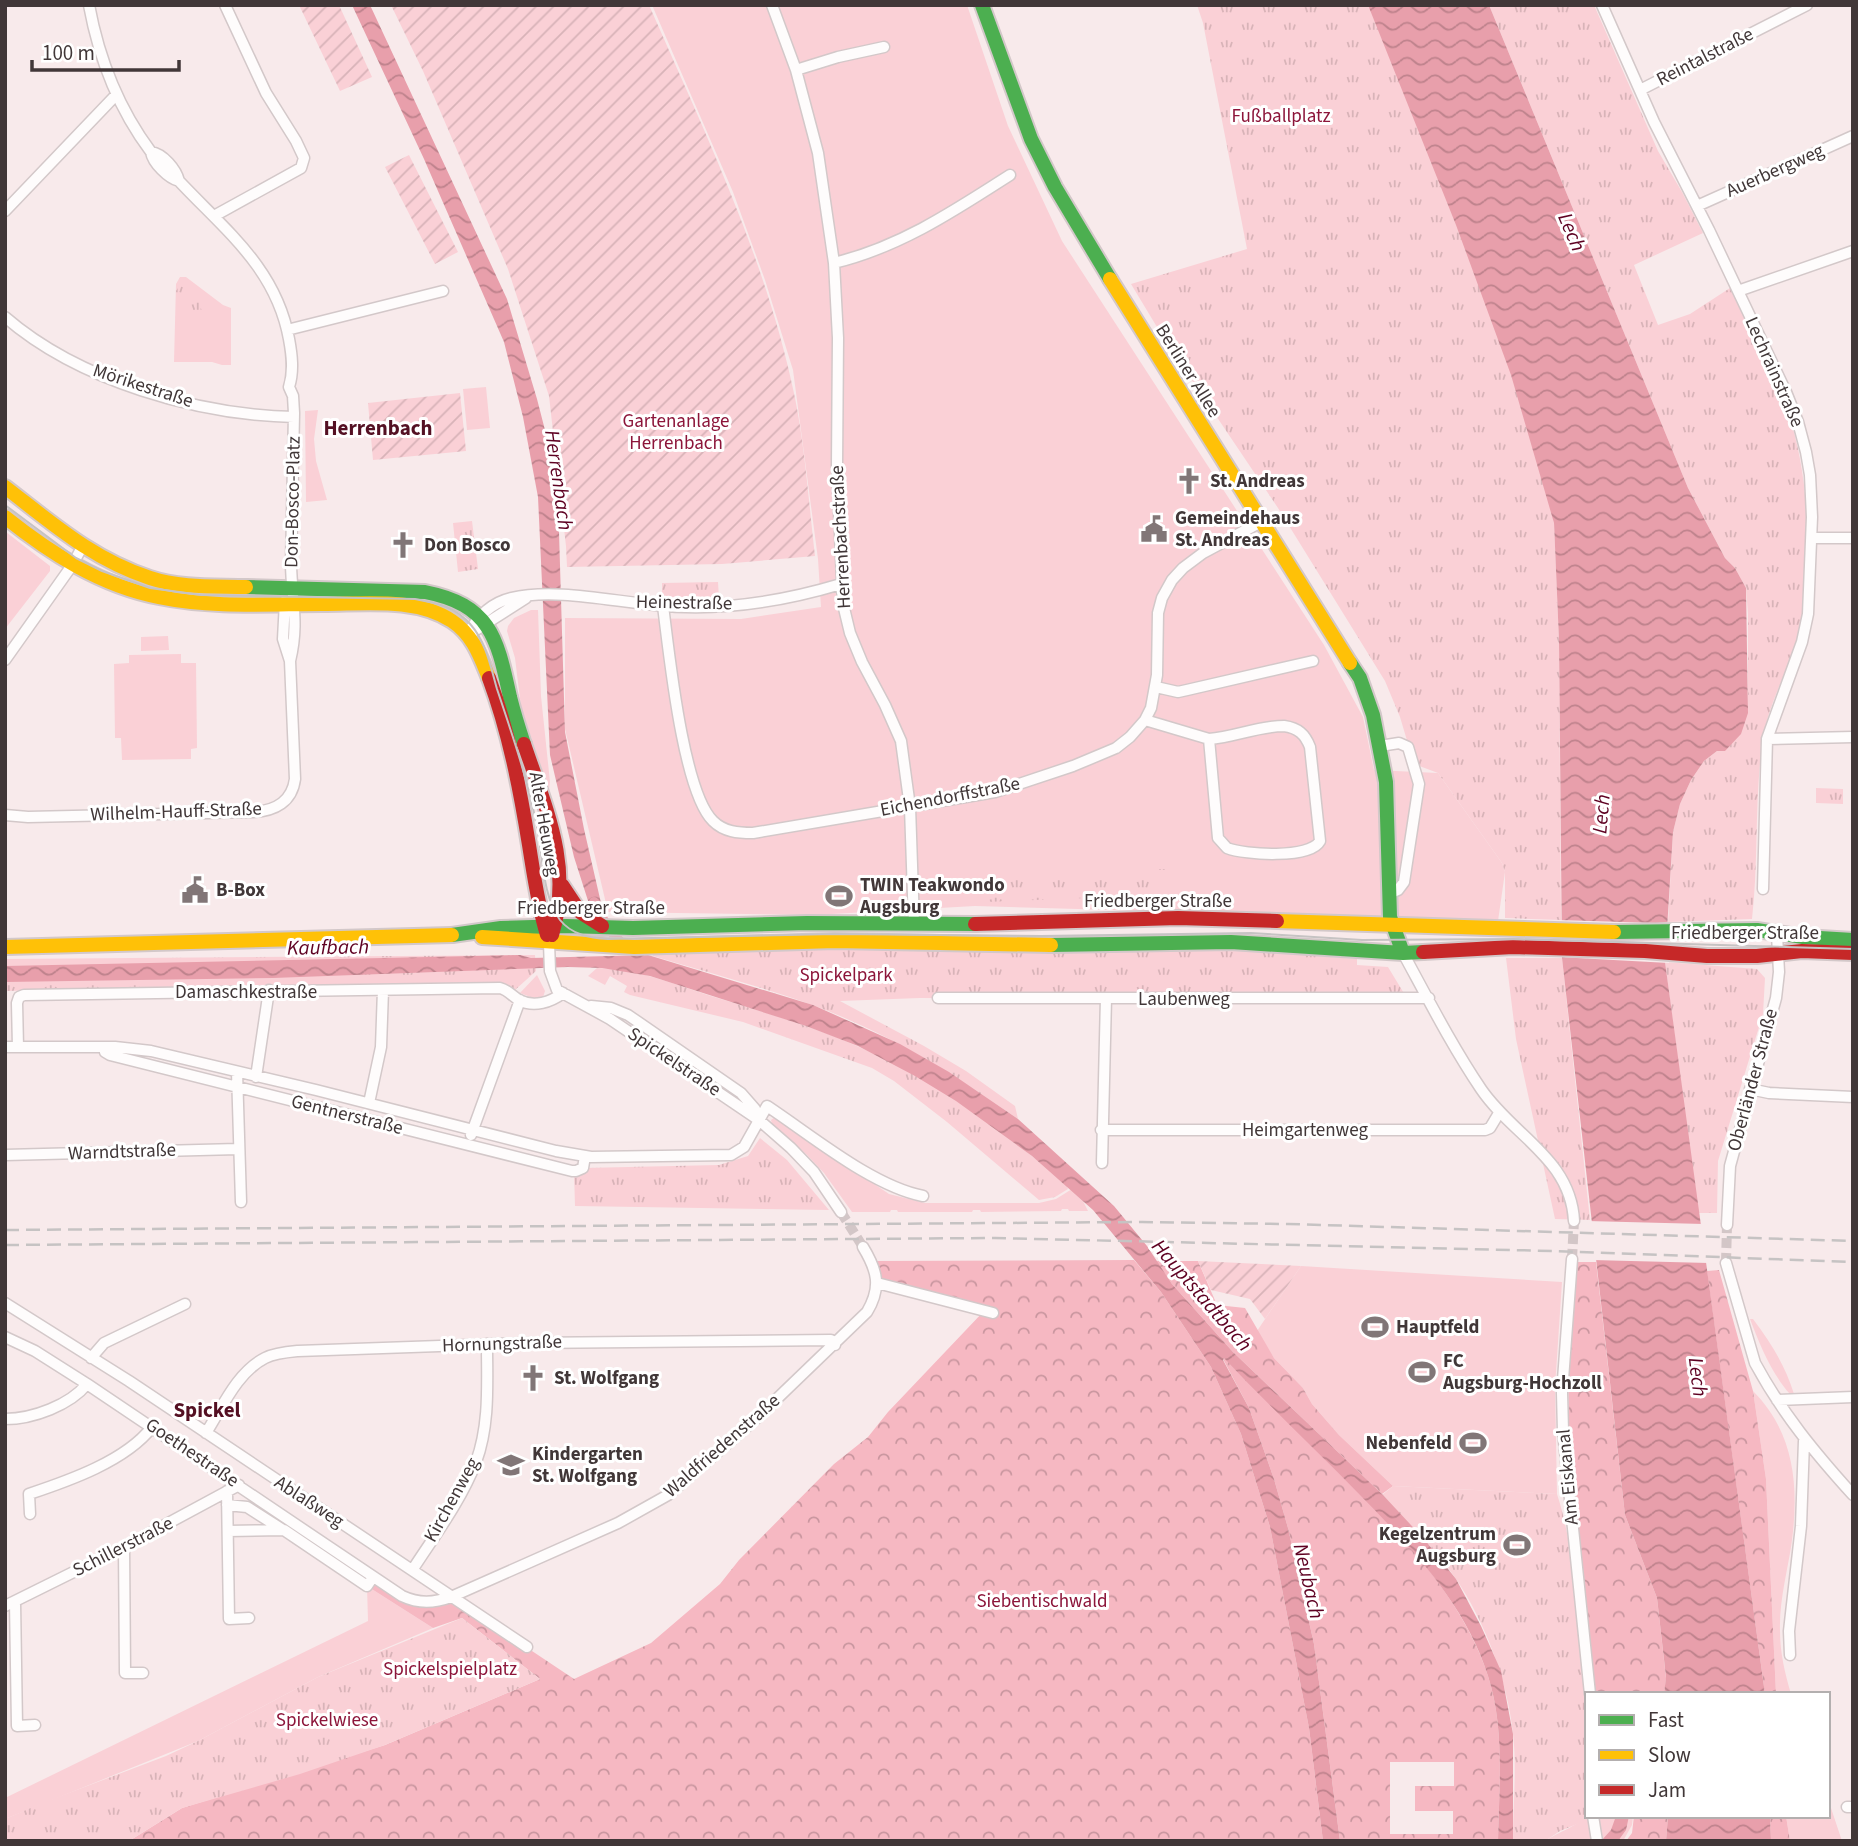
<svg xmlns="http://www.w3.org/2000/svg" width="1858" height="1846" viewBox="0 0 1858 1846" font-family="'Source Sans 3',sans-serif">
<defs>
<pattern id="forest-crowns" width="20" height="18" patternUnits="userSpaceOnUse" patternTransform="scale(1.75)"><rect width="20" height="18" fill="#f6b8c2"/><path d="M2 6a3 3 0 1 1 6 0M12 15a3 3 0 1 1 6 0" fill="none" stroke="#c9969f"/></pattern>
<pattern id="park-tufts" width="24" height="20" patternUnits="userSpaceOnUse" patternTransform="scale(1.75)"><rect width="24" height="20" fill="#fad0d6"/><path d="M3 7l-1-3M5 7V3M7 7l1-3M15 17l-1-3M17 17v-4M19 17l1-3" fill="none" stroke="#d8b3b8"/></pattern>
<pattern id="garden-furrows" width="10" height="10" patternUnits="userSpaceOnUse" patternTransform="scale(1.75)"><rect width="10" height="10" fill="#fad0d6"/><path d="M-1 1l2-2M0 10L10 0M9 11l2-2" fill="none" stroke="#d8b3b8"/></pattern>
<pattern id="water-waves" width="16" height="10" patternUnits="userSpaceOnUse" patternTransform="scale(1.75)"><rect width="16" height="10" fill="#e89fab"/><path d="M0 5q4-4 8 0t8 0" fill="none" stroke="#be828c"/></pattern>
</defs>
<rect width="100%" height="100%" fill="#f8eaeb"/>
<path fill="#fad0d6" d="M652,5H967L1008,126L1062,241L1324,645L1363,717L1374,770L1438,773L1502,863L1505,872L1498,921L975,906L814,915L608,912L565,729V618L741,619L821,607L818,559L793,370L765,280L733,192Z
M180,277H186L223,305L231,308V365H222L212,362H174L176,284Z
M486,387L490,428L467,430L463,389Z
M318,410L314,439L316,461L327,500L306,502L305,411Z
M6,532L50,566V571L5,629Z
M531,610H538L541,696L550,782L549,790L521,707L515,658L507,631L508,626L514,618Z
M168,636L169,650L141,651V637Z
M181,654V663H196L197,748L191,749V759L122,760L121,738H115L114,664L129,663V655Z
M537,975L545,991L543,997L533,998L520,993Z
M775,1117L889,1194L925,1203H1039L1056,1199L1072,1189L1083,1201L1088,1211H1069L1068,1209H1062L1061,1211L981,1212L980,1210H973L972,1212H898L897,1210H891L890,1212H852L824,1173L807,1155L772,1124L771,1120Z
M1301,1266L1562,1282L1555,1387L1557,1494L1393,1486L1339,1435L1312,1404L1303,1388L1274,1358L1257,1331Z
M1750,1319H1753C1771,1343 1785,1365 1794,1394H1790C1771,1373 1760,1345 1750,1319Z
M1753,1391C1794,1432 1799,1485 1792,1540C1788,1570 1779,1600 1780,1631C1780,1653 1785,1673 1791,1694H1776L1766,1479Z
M367,1586L433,1628L318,1677L198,1741L5,1819V1798L368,1621Z
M1828,1799L1842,1841H1790L1786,1816H1828Z
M1587,1814V1816H1633L1632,1825L1623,1841H1545C1556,1833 1583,1824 1587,1814Z"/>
<path fill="url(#forest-crowns)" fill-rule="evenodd" d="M1134,1260L1161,1292L1211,1367L1241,1434L1270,1527L1309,1728L1323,1841H129L182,1808L385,1745L540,1679L462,1618L433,1628L367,1586L373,1577L413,1601L451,1597L574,1679L651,1643L720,1584L739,1560L834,1464L868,1437L888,1412L984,1311L877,1283L871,1261Z
M1156,1261H1198L1217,1305L1245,1308L1274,1358L1303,1388L1312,1404L1339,1435L1393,1486L1382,1494L1233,1352L1172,1284Z
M1573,1262H1596L1625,1515L1657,1598L1666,1678L1664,1694H1596C1573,1552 1561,1406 1573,1262Z
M1719,1270L1753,1391L1766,1479L1776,1694H1765L1707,1271Z
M1225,1358C1308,1449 1450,1556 1488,1676C1505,1729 1499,1787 1498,1841H1340L1314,1644L1288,1528L1274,1479L1249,1408L1223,1359ZM1390,1762H1454V1786H1415V1811H1453V1834H1390Z
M1634,1816H1668L1666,1841H1626L1632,1833Z
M1770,1816H1786L1790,1841H1771Z"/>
<path fill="url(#park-tufts)" d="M1197,5H1372L1532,398L1554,523L1559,641L1561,920L1505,918V872L1502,863L1438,773L1414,764L1400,717L1385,681L1278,508L1163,337L1131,284L1247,249L1203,23Z
M1489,5H1594L1658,151L1682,192L1703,233L1634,265L1658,325L1690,314L1730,288C1749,330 1773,370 1788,413C1809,472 1813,561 1801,623C1794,663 1769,698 1763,739C1754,799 1759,859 1752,919L1668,922L1673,832L1680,804L1691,780L1704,761L1717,751L1748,705V614L1746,588L1735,568L1725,558L1688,488Z
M180,285C198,293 201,304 204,322L180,315L176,291Z
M472,521L478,569L458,572L453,523Z
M718,582L719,598L662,597V583Z
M1816,788L1843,789V804L1816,803Z
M1165,869V895L984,902L983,875Z
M654,949L1249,951L1357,959V965L1388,967L1405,995L1178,999L920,998L840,1001L924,1046L966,1071L1015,1106L1018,1119C953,1074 887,1032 812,1005C760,986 706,972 653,956Z
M535,955L536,971L515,990L503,984L292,985L5,991V959Z
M1506,958H1562L1590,1220L1555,1219L1516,1039Z
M1665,962L1757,969L1765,978L1763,1014L1718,1161L1717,1213H1698Z
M597,968C635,968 674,984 711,996C760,1011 810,1025 857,1046C933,1079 1003,1131 1066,1184L1068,1189L1055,1197L1039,1200L947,1122L894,1081L872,1068L743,1022L630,995L624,992L627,986L610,976L605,985L588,976Z
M760,1138L787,1160L829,1210L575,1206L574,1172L583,1168L719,1165L748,1156Z
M1393,1486L1557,1494C1565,1518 1569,1543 1573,1568C1587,1649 1587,1731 1587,1814L1582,1822L1560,1831L1545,1841H1513C1513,1806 1517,1768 1513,1734C1508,1682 1485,1622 1456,1579C1435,1548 1407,1522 1382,1495Z
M462,1618L540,1679L385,1745L300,1774L182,1808L129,1841H5V1819L45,1802L166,1756L198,1741L318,1677Z"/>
<path fill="url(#garden-furrows)" d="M299,5H339L372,77L340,91Z
M391,5H649C705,133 767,261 795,398C805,447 809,505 815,556L722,564L567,567L566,546L549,396L508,269L423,71Z
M409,155L458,252L435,264L385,167Z
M460,393L466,451L373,460L368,403Z
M1198,1261L1301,1266L1265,1319L1250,1299L1211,1290Z"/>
<path fill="url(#water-waves)" d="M352,5H370L507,299L537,399L546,434L559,532L565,732L584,829L601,903L606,915L592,911L590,907L574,857L550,755L538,497L523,417L504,342L424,159Z
M1368,5H1489L1688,488L1725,558L1735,568L1746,588L1748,713L1741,734L1725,751H1717L1704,761L1691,780L1680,804L1673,832L1665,962L1765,1694H1664L1666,1677L1657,1598L1625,1515L1562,958L1559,641L1554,523L1511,375L1456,225Z
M520,955L531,958L648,955L813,1005L900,1044L949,1072L1018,1119L1114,1206L1147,1246L1172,1284L1233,1352L1382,1494L1425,1540L1456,1579L1481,1626L1501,1671L1513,1734V1841H1498C1499,1787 1505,1729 1488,1676C1466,1605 1411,1547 1360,1495C1315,1449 1268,1405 1224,1358L1223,1360L1249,1408L1274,1479L1288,1528L1314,1644L1340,1841H1323L1309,1728L1270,1527L1241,1434L1211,1367L1161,1292L1093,1210L1032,1156L956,1101L915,1076L858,1046L806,1026L650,976L602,968L568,967L273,978L5,982V966Z
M1616,1816H1629L1626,1830L1618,1841H1601L1611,1830Z
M1668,1816H1770L1771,1841H1666Z"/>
<path fill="#f8eaeb" d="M1558,920L1656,923L1671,922L1669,963L1558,957Z
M1587,1221L1704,1224L1709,1263L1592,1260Z"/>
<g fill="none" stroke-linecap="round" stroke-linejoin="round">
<path stroke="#e89fab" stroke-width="10" d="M594,902L606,925L626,949"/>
<path stroke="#d3c6c7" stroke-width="10" stroke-dasharray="10 5" stroke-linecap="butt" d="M841,1212L863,1247
M1572,1259L1574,1221
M1726,1263L1727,1225"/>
<defs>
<path id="street" d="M89,5C99,59 118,108 151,152C153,163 168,178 179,181
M772,5L796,70L818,153L834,263L838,338L837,465L843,604L850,633L862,662L885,705L901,741L910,807L914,924
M1602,5L1654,122L1709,230L1786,392L1798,422L1806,452L1810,475L1812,517L1808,614L1802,642L1767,739L1763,889
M796,70L838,57L884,47
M1640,90L1807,5
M151,152C163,154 176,169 179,181C225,230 276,268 289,339C292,355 294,371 289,387L293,396L294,413L291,565C292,602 299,624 290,661
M1697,206L1853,136
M5,211L116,95
M214,216L301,168L304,158L296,141L266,93L225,5
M834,263C900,247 954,211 1010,175
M1738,291L1853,251
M5,317C79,381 198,415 294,417
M287,330L443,291
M1812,538H1853
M663,606C669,652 683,792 713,821C724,832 738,833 753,833L995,792L1073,766L1116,748L1130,737L1145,720L1151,708L1157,675L1158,613L1162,598L1172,580L1183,568L1203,553L1261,522
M467,635C477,617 490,603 511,598C555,588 610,601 655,605C718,612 781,602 841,584
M468,635L526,598
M5,660L73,564L82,547
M1156,687L1178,692L1187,690L1313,661
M1145,720L1209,739
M1284,726C1298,728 1305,734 1310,747L1320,841C1310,859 1245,855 1227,848L1218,838L1209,739C1235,737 1258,726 1284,726Z
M1767,739L1853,737
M1380,746L1399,743L1408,747L1419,784L1404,882L1398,890L1389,894
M5,815L28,817L253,812C275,811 292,802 295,779L290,661L283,639L285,601
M549,943L550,971L557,990L610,1019L759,1120L791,1148L814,1172L841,1212
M1403,953C1428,999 1452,1046 1481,1089C1513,1136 1571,1159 1574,1221
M938,998H1429
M591,1006L611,1008L628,1015L741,1093L755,1109L759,1120
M5,1047H115L151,1051L316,1090L556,1151L591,1157L731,1155L744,1147L767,1106C811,1135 872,1186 923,1196
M18,1047L17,1003L19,997L24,995L500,988C508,990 512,996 519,1000C534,1008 551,1002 563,993
M104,1047L105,1052L110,1055L572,1171H576L583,1168L585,1156
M237,1072L241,1202
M256,1077L269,990
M1750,1089L1769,1093L1853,1097
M369,1103L381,1047L383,990
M1101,1130H1485L1490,1128L1499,1113
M471,1135L520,1000
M5,1155L238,1149
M1102,1163L1106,998
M1727,1225L1730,1166L1776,998L1779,972L1777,935
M1572,1259L1562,1393L1563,1431L1590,1694
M1726,1263L1755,1363C1782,1413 1815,1453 1853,1495
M877,1283L993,1313
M5,1303L129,1381L527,1647
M5,1337L35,1351L87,1384L402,1596C419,1604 434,1603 451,1597L618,1523L668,1495L759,1416L867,1312C882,1287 877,1270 863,1247
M91,1358L104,1343L185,1304
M1777,1400L1853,1397
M5,1419C33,1419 70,1405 87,1384
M206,1433C222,1408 237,1372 265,1358C275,1353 287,1352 298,1351L527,1343L831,1340L835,1345
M227,1491L229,1619L249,1618
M227,1505L247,1507L283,1530
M30,1514L29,1494C68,1481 126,1461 152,1427
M228,1531L284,1530L367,1586L373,1577
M124,1547L125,1673H143
M413,1569C435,1535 461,1501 476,1462C490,1424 487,1383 487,1344
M15,1602L17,1726L35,1725
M5,1606L124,1547L239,1485
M1790,1655L1789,1631L1801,1526L1804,1441
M1847,1807H1853
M1593,1816L1597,1841"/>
<path id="fast" d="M982,5L1031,139L1055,187L1110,279
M246,587L425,592C491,605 497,638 510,697C514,713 519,729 524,744
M1350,663L1360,678L1373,715L1386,782L1390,917L1403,953
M1614,932L1757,930L1803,937L1853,940
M452,935L501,928L566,926L633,928L807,923L975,924
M1051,945L1231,942L1403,953L1423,952"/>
<path id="slow" d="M1110,279L1350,663
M5,487C52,523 92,559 150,578C180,588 215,586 246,587
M5,517C50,553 101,586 159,597C212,608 269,604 323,604C365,604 416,597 452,621C473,635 480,656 489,678
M1277,921L1614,932
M482,937L634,947L835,941L1051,945
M5,947L452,935"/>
<path id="jam" d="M489,678C509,732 520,789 529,845C534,876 538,906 547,935
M524,744C546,809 573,866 552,935
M562,885L580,912L602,926
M975,924L1178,918L1277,921
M1423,952L1513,947L1645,951L1707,956H1757L1802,951L1853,953"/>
</defs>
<use href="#street" stroke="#d3c8c9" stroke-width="13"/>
<use href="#fast" stroke="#d3c8c9" stroke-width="18"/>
<use href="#slow" stroke="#d3c8c9" stroke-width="18"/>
<use href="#jam" stroke="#d3c8c9" stroke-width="18"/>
<use href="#street" stroke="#fefcfc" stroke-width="10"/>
<use href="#fast" stroke="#4caf50" stroke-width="14"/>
<use href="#slow" stroke="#ffc107" stroke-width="14"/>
<use href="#jam" stroke="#c62828" stroke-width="14"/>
<path stroke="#c6c3c3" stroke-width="2" d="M5,505L76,558L102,571L150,588L201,595L415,599C437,603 456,607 471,625C486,642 491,668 497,689C512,734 528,780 537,827C543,856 542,895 560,920C572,935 590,938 608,939L835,934L1041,936L1251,933L1362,940L1513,939L1853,949"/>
<path stroke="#c6c3c3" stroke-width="2.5" stroke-dasharray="14 7" stroke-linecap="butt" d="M5,1230L1142,1222L1288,1224L1853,1241
M5,1245L995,1238L1553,1251L1853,1262"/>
</g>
<defs>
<symbol id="church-bare" viewBox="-9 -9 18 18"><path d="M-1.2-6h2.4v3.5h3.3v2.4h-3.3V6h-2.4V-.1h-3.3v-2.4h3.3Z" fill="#817677" stroke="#fff" stroke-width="2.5" paint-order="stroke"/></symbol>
<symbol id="civic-bare" viewBox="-9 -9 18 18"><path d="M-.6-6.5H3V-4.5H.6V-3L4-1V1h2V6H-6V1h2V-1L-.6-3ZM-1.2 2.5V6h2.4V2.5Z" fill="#817677" stroke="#fff" stroke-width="2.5" paint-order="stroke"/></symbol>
<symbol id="stadium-bare" viewBox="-9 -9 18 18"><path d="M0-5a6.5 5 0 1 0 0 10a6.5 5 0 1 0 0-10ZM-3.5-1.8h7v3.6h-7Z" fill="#817677" stroke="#fff" stroke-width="2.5" paint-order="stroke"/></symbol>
<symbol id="school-bare" viewBox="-9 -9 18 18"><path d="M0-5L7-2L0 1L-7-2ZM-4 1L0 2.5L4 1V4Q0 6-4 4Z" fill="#817677" stroke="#fff" stroke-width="2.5" paint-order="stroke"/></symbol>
</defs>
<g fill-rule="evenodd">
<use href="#church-bare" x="1170" y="462" width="38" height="38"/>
<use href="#civic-bare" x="1135" y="510" width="38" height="38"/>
<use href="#church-bare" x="384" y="526" width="38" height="38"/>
<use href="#civic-bare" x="176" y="871" width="38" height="38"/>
<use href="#stadium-bare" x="820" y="877" width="38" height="38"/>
<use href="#stadium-bare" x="1356" y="1308" width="38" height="38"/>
<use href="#stadium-bare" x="1403" y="1353" width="38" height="38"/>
<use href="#church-bare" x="514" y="1359" width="38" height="38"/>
<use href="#stadium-bare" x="1454" y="1424" width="38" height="38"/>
<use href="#school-bare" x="492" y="1446" width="38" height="38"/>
<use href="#stadium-bare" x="1498" y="1526" width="38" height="38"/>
</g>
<g text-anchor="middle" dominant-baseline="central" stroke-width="6" stroke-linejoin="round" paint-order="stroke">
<g font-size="19" fill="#413738" stroke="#fff">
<text transform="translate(1705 57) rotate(-27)">Reintalstraße</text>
<text transform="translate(1775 171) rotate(-24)">Auerbergweg</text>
<text transform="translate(1188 371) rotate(58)">Berliner Allee</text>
<text transform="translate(1774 372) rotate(66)">Lechrainstraße</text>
<text transform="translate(143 386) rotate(18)">Mörikestraße</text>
<text transform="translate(293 502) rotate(-89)">Don-Bosco-Platz</text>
<text transform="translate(841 537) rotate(-93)">Herrenbachstraße</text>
<text transform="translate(684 603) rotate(1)">Heinestraße</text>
<text transform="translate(950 797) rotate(-11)">Eichendorffstraße</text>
<text transform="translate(176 812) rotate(-2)">Wilhelm-Hauff-Straße</text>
<text transform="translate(544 824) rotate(80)">Alter Heuweg</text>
<text x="1158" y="901">Friedberger Straße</text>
<text x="591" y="908">Friedberger Straße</text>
<text x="1745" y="933">Friedberger Straße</text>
<text x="246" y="992">Damaschkestraße</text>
<text x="1184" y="999">Laubenweg</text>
<text transform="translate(674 1062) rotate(34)">Spickelstraße</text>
<text transform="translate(1753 1080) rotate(-75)">Oberländer Straße</text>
<text transform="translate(347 1115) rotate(14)">Gentnerstraße</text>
<text x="1305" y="1130">Heimgartenweg</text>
<text transform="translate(122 1152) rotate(-2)">Warndtstraße</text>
<text transform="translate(502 1344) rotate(-2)">Hornungstraße</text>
<text transform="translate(722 1446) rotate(-41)">Waldfriedenstraße</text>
<text transform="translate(192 1453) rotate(34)">Goethestraße</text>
<text transform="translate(1568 1477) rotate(-95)">Am Eiskanal</text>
<text transform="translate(452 1500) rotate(-61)">Kirchenweg</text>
<text transform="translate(309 1502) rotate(33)">Ablaßweg</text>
<text transform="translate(123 1547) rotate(-27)">Schillerstraße</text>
</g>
<g font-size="19" fill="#8c153a" stroke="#fff">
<text x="1281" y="116">Fußballplatz</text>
<text x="676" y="421">Gartenanlage<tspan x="676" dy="22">Herrenbach</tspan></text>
<text x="846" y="975">Spickelpark</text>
<text x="1042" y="1601">Siebentischwald</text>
<text x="450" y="1669">Spickelspielplatz</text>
<text x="327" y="1720">Spickelwiese</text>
</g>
<g font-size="19" font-weight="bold" fill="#413738" stroke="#fff" text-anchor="start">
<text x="1210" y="481">St. Andreas</text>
<text x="1175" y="518">Gemeindehaus<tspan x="1175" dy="22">St. Andreas</tspan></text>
<text x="424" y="545">Don Bosco</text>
<text x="860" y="885">TWIN Teakwondo<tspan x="860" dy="22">Augsburg</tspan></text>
<text x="216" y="890">B-Box</text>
<text x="1396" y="1327">Hauptfeld</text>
<text x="1443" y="1361">FC<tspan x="1443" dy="22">Augsburg-Hochzoll</tspan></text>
<text x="554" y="1378">St. Wolfgang</text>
<text x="1452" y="1443" text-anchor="end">Nebenfeld</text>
<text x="532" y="1454">Kindergarten<tspan x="532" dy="22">St. Wolfgang</tspan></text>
<text x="1496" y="1534" text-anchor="end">Kegelzentrum<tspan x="1496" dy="22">Augsburg</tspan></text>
</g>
<g font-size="21" font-style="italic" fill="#5e0122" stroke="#fff">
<text transform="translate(1572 232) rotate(67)">Lech</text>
<text transform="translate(559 480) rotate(82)">Herrenbach</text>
<text transform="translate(1601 814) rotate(-85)">Lech</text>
<text transform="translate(328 947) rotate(-1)">Kaufbach</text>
<text transform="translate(1202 1295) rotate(49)">Hauptstadtbach</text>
<text transform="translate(1698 1377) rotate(83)">Lech</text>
<text transform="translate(1309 1581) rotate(77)">Neubach</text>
</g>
<g font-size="21" font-weight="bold" fill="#541023" stroke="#fff">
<text x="378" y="428">Herrenbach</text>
<text x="207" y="1410">Spickel</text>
</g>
</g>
<rect width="1858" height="1846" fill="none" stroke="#413738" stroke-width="14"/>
<rect x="1585" y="1692" width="245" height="126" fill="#ffffff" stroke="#b3afaf" stroke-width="2"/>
<rect x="1599" y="1715" width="35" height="10" fill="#4caf50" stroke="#b3afaf" stroke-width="2"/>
<text x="1648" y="1727" font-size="21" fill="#413738">Fast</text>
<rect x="1599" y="1750" width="35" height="10" fill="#ffc107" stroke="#b3afaf" stroke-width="2"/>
<text x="1648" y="1762" font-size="21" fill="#413738">Slow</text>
<rect x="1599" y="1785" width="35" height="10" fill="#c62828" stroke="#b3afaf" stroke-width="2"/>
<text x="1648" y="1797" font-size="21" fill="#413738">Jam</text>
<path d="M32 60v10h147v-10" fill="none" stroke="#413738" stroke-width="3.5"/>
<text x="42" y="60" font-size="21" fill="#413738" stroke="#ffffff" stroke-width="5" paint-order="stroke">100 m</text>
</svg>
